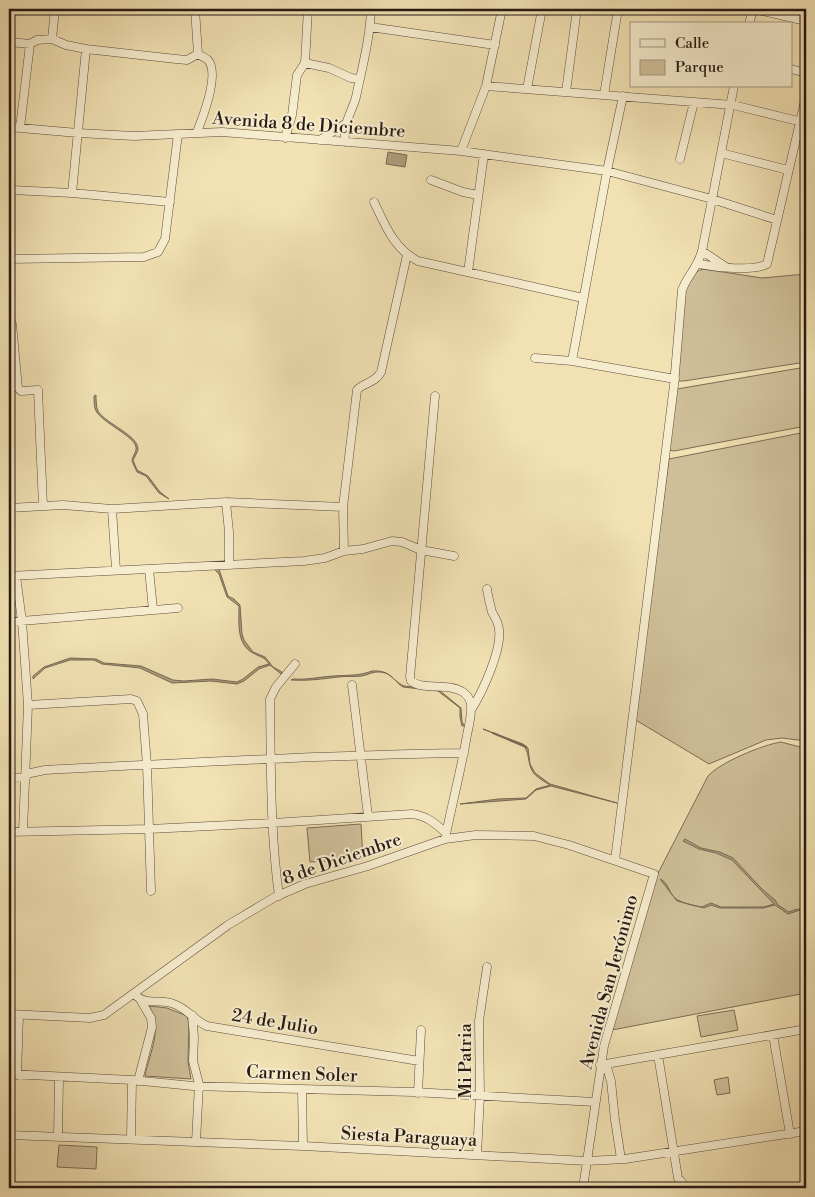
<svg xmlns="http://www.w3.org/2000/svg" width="815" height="1197" viewBox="0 0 815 1197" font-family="'Libre Bodoni',serif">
<rect width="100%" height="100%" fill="#f1e1b3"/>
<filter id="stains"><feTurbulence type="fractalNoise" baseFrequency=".004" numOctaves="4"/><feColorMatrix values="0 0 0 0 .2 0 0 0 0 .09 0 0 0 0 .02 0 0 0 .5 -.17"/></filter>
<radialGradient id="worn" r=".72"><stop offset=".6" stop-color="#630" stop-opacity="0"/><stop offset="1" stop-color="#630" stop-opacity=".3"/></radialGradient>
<path fill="#cfbf98" stroke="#7b6c56" d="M703,269L762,278L806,274V362L684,381H678L684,292C688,282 692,272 703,269Z
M806,367V426L674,451L669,450L677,389Z
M806,432V741L782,738L766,740L709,764L634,719L669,459Z
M781,742L800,747L806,746V993L612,1030L655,879L708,776C721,762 762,745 781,742Z
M361,824L363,859L310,862L307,828Z
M149,1006L167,1008L187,1016L189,1024L188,1062L191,1079L145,1076C150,1051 163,1029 149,1006Z
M734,1010L738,1030L701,1037L697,1016Z
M728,1077L730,1093L717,1095L714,1080Z
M59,1145L97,1147L96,1169L57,1167Z"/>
<path fill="#ac9d7d" stroke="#776953" d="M388,152L407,155L405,167L386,164Z
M96,395C96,399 96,407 98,411C106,424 138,435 138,449C137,453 135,457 133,460L137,470L148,476L160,492L169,499L159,493L146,476L137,472L132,461C132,456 137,452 136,447C134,436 103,423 96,411C94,407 94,401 94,396Z
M214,569H219L228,596L234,599L240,605L242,634L244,640L253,652L265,657L273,667L282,672L281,674L270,665L259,669L244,681L237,684L211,681L172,683L140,668L102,664L94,660H70L45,668L33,679V676L44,667L70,658L96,659L104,663L141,666L173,680L184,681L212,679L237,682L243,679L258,667L269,664C265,657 260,657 253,653C236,644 239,622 239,606L227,597L219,574Z
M372,671C391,670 390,679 404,686L439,690L461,708L462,722L465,726H462L460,717V708L438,691L403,687C396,683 393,675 385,673C375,670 371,674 362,676C355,677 346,676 338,677C322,679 308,681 291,680L293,679C307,680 319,677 333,676C347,675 359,676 372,671Z
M483,729L523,744L528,748L530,764L535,773L550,784L617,803L551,786L536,790L526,799L460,804L498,799L526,798L536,789L550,785C545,782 536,777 533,772C527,763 530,752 523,745Z
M685,839L701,848L720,852L733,858L763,890L775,900L778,905L789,912L794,910L806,908L788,914L775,905L763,908H720L711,905L704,908L677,901L660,879C669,883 668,892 675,898C681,903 694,906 702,907L711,903L721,907H764L774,904L732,860L716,853L699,849L683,841Z"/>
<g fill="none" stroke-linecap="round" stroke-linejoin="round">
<path stroke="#776953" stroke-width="2" d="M493,733L526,747"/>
<defs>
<path id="minor" d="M195,9L198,54C201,56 206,58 208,60C220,74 203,117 197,132
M754,9L806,21
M749,24L753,9
M370,27L495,45
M52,39L55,9
M9,42L30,44L37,40L52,39L66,45L86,49L176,59L187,60L198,54
M305,63L329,68L351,78L359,79
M791,69L806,73
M486,86L733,105L806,123
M527,89L542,9
M566,92L577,9
M604,95L618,9
M9,127L78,133L134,136L222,132L461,151L607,171L712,199L777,220
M20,128L30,44
M285,138L292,115L297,75L305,63L308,9
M320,140L345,124
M345,142C343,122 351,115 356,97C362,68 370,39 371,9
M461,151L486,86L502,9
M721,153L788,170
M680,159L694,102
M431,180L463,192L478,195
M12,190L72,193L170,202
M72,193L86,49
M374,202C385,225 394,249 418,261L583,298
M702,251L726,267
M9,259L144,257L158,252L165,239L178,134
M699,264C715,267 752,272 767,264L806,96
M468,272L484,154
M9,321L12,324L18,388L21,391L38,390L43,506
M535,358L572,361L675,379
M572,361L607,171L623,96
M435,396L410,677L411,681C424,691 447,682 463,692C467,695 470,699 471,704C472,714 469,725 467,735C461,770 452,804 445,839
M226,502L229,532V565
M9,508L63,505L112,509L226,502L343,507
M112,509L116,570
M344,551L343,507L357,390C365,382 375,383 381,372L407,255
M149,569L153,610
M9,576L304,561L325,558L344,551L363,549L392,541L402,542L421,550L454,556
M16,576L22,621L28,705L23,831
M9,622L178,608
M352,685L368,816
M28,705L131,699L137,701L143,714L147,765L151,891
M471,710C482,693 502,650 499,630C499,624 495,617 492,612C490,604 488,597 487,589
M26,774L45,770C184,763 324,755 464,753
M9,778L26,777
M9,832L149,829L273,823L412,814C427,816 435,823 446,833
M615,860L674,385L682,290C688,274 697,269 702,251L734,86
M279,896C270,831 271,764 270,699L276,687L295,664
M134,994C146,1006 156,999 171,1003C188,1008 193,1020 207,1026L419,1061
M9,1014L90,1018L104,1015L228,925L275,897L305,884L368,866L445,839L476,835L534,836L569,845L654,874L604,1046L583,1188
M192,1015L194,1037L193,1061L199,1084L196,1142
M773,1035L790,1134
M658,1055L678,1178L687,1188
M606,1064L611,1081L615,1120L621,1159
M600,1065L806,1029
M9,1074L132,1080L193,1086L413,1092L595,1102
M17,1075L19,1015
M138,1081L152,1027L151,1018L140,999
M302,1090L303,1146
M418,1093L421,1030
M9,1135L303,1146L587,1161L625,1159L806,1131
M58,1137L59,1077
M131,1139L132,1080
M477,1155L480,1096L479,1021L487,967"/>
</defs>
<use href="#minor" stroke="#5a4c3c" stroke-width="9"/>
<use href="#minor" stroke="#f6ecce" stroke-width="8"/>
</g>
<g text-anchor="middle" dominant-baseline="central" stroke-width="4" stroke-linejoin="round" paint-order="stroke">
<g font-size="18" fill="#271a15" stroke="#f6ecce">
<text transform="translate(309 125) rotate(4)">Avenida 8 de Diciembre</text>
<text transform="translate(342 859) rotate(-19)">8 de Diciembre</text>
<text transform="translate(609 982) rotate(-75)">Avenida San Jerónimo</text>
<text transform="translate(275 1022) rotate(9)">24 de Julio</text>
<text transform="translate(465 1061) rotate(-90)">Mi Patria</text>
<text transform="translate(302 1074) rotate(2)">Carmen Soler</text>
<text transform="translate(409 1137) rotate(3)">Siesta Paraguaya</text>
</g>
</g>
<rect width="815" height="1197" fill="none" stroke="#f1e1b3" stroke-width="30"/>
<rect x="10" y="10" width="795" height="1177" fill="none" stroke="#271a15" stroke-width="2.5"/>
<rect x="15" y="15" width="785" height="1167" fill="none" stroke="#271a15"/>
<rect x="630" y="22" width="162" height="65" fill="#f6ecce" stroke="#a39884"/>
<rect x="640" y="39" width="25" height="8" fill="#f6ecce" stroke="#a39884"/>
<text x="675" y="48" font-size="15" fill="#271a15">Calle</text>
<rect x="640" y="60" width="25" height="15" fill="#cfbf98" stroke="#a39884"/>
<text x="675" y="72" font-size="15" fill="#271a15">Parque</text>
<rect width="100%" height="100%" filter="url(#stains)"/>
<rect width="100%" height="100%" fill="url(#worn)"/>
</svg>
